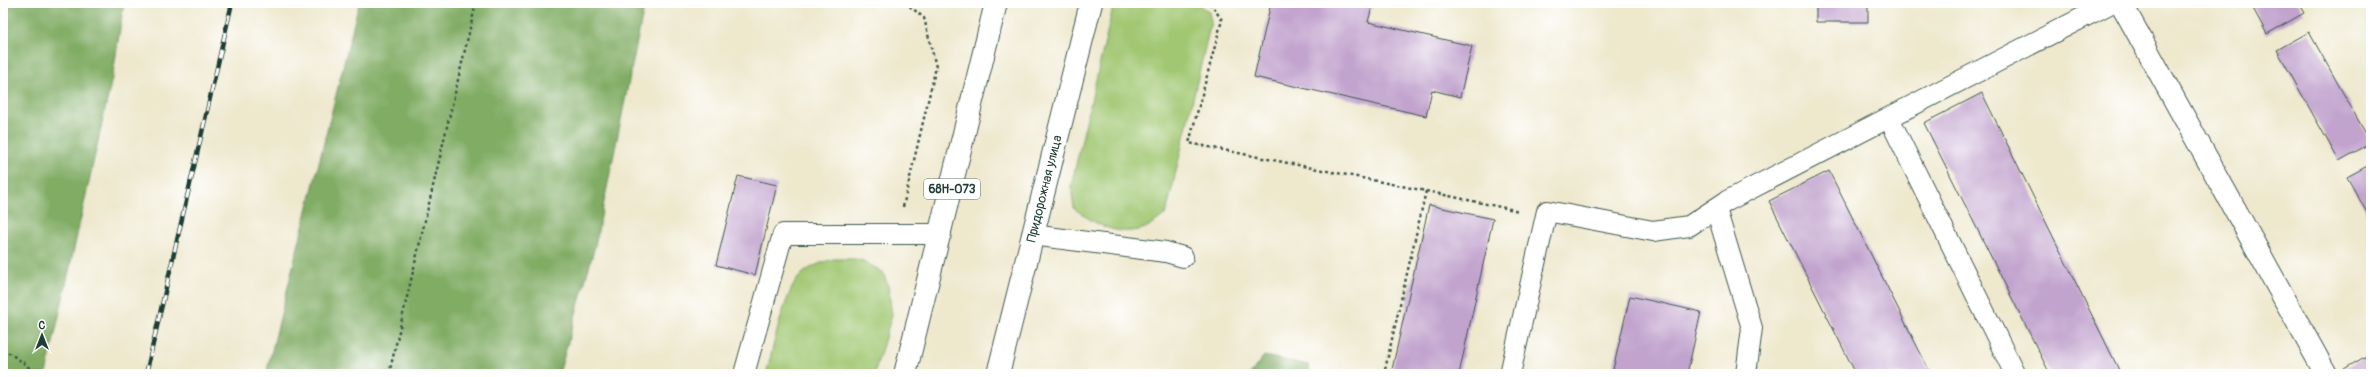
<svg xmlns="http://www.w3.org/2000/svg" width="2374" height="377" viewBox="0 0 2374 377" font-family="Pangolin,sans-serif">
<rect width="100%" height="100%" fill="#fff"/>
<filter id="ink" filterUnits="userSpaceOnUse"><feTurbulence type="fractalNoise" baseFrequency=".025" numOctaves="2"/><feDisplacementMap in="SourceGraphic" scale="8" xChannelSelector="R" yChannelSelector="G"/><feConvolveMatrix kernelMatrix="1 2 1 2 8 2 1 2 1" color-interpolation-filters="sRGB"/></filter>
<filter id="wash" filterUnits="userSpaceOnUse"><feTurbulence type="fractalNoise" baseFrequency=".012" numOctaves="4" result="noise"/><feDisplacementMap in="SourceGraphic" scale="16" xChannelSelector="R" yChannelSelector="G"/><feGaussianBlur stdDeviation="0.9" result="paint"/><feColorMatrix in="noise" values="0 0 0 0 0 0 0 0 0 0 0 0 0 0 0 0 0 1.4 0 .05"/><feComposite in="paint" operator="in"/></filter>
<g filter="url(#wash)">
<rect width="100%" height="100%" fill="#eee8cd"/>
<path fill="#a1c772" stroke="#608253" d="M1114,3H1201L1202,7L1209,12L1211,22L1166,214C1160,218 1152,225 1145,228C1119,238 1094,224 1074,208L1071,186Z
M834,259H855L863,261L883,272L888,286L892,315L874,374H766C773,350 784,291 801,275C811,266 822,262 834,259Z"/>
<path fill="#80ac64" stroke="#50744c" d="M3,3H124L113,74L46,374H3Z
M359,3H645L595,246L559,374H266Z
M1264,356L1309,365L1310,374H1250Z"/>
<g id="blocks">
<path fill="#c1a3cd" d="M1271,3H1373L1368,22L1472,46L1460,97L1432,90L1426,116L1254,77Z
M1816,3H1868V22H1816Z
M2250,3H2298L2304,13L2267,34Z
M2309,32L2371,143L2339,161L2277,50Z
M1982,93L2121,374H2050L1924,123Z
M2371,164V220L2347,177Z
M1829,171L1931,374H1856L1769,201Z
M738,176L777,185L755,275L716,265Z
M1429,205L1493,219L1459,374H1391Z
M1630,296L1701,312L1687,374H1612Z
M2368,355L2371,361V374H2347L2344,369Z"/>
</g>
</g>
<g filter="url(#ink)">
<use href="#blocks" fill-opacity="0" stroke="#3e574b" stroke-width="1"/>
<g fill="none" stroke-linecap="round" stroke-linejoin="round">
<defs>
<path id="lane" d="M1889,118L2015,374
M1716,209L1752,328L1746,374
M1032,235L1166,252L1183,257
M744,374L783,234H941
M1510,374L1547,211L1653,231L1689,226L1727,201L2111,3"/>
<path id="street" d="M2121,3L2326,374"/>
<g id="primary">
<path d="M905,374L996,3"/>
<path id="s1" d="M998,374L1091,3"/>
</g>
</defs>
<use href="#lane" stroke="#3e574b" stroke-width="22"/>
<use href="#street" stroke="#3e574b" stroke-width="24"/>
<use href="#primary" stroke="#3e574b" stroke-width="24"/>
<path stroke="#3e574b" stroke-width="2.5" stroke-dasharray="3 3" stroke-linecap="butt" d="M1210,3L1222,20L1189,143L1426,191L1384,374
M1426,191L1519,211
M903,207L936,67L924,18L906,3
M3,349L27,365L33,374
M389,374L476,3"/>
<use href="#lane" stroke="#fff" stroke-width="20"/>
<use href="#street" stroke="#fff" stroke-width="22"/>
<use href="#primary" stroke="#fff" stroke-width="22"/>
<defs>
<path id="rail" d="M146,374L232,3"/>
</defs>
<use href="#rail" stroke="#1f3d34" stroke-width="4.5"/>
<use href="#rail" stroke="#fff" stroke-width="3" stroke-dasharray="9" stroke-linecap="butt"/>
</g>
</g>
<g text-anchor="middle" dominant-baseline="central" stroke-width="3" stroke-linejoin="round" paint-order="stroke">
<rect fill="#fff" stroke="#627771" stroke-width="1" x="924" y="179" width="56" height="20" rx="3"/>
<g font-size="12" font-weight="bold" fill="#1f3d34">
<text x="952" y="189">68Н-073</text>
</g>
<g font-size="13" fill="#1f3d34" stroke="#fff">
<text stroke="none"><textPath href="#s1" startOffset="191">Придорожная улица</textPath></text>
</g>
</g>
<rect width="2374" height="377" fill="none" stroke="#fff" stroke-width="16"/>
<g transform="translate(42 335)" stroke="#ffffff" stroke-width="3" paint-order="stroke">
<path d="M0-3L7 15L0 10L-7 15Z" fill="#1f3d34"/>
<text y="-6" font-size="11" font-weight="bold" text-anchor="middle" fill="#1f3d34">С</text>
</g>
</svg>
